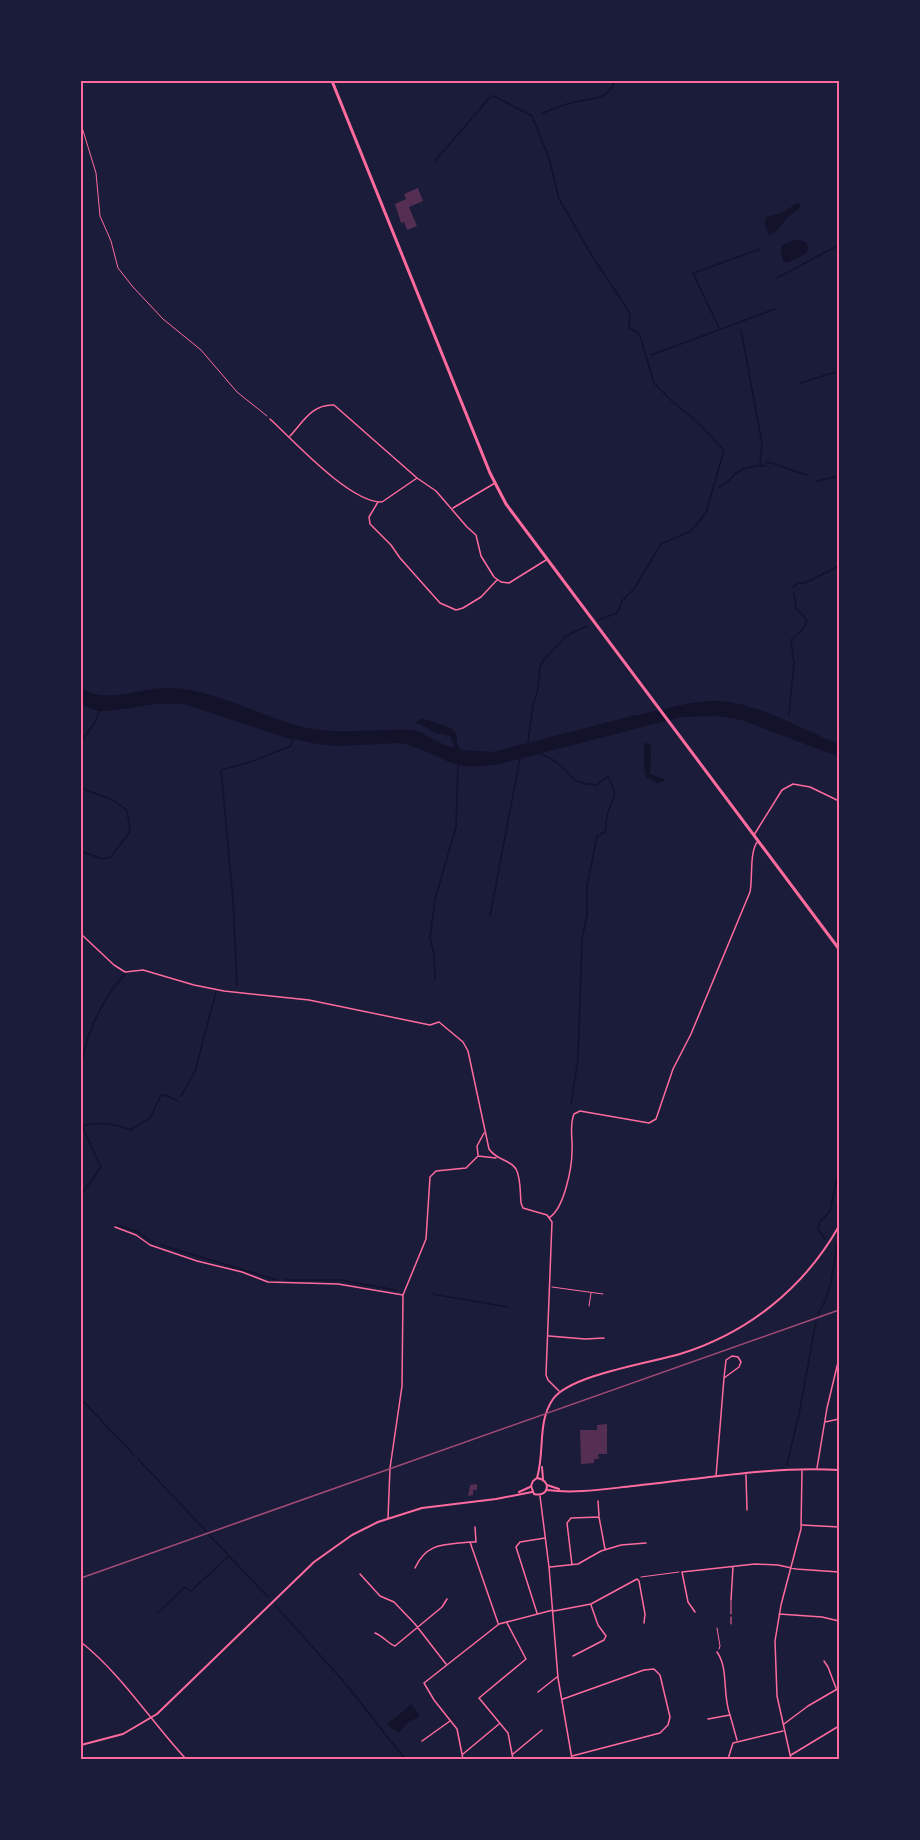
<svg xmlns="http://www.w3.org/2000/svg" width="920" height="1840" viewBox="0 0 920 1840" font-family="Helvetica,sans-serif">
<rect width="100%" height="100%" fill="#1b1b3a"/>
<path fill="#12122b" d="M797,203L801,205C798,210 794,211 790,215C782,221 780,232 769,235L765,225L766,217L782,213Z
M798,240L805,242L808,246V250L805,254L787,263L783,261L781,246L791,241Z
M81,688C108,705 137,688 166,688C211,687 263,718 307,728C342,735 378,728 413,730C428,734 439,745 455,748L450,736L435,733L426,727L415,723L421,718L451,728L457,735V744L461,750L493,752L632,716C661,712 687,700 718,701C760,703 800,730 839,744V757L742,720L718,716L681,717L503,763C487,766 468,769 452,763C433,756 419,746 399,743L336,746L318,744L287,738L184,704H155L109,711H99L81,705Z
M644,743L650,744L651,755L650,774L664,779V781L657,783L646,777L644,767Z
M411,1704L419,1714L418,1717L406,1724L399,1733L387,1724L388,1722L394,1719Z"/>
<g fill="none" stroke-linecap="round" stroke-linejoin="round">
<path stroke="#12122b" stroke-width="1.5" d="M543,113C556,107 572,102 585,100C600,98 609,96 615,81
M435,161L491,96L496,97L532,116L549,158L559,199L594,259L628,310L630,315L629,328L639,333L654,383L673,402L697,422L724,450L706,513L691,531L661,544L634,589L622,601L617,613L598,620
M777,278L839,245
M720,330L693,273L760,249
M741,330L762,443L760,465
M651,355L775,309
M800,383L839,371
M817,481L839,476
M719,487C726,485 728,481 734,475C741,468 755,465 765,466L767,462C782,465 793,472 808,475
M793,587L798,583H805L839,566
M789,714L794,663L791,640L804,628L807,620L796,608L794,593
M837,731L839,713
M81,742L96,721L100,709
M528,742L533,705L538,689L540,667L543,661L566,636L587,626
M541,754C547,757 554,760 559,764C576,778 569,783 597,785L608,776C618,797 615,793 608,812C606,818 606,825 605,832L597,836L587,886V915L582,939L578,1059L571,1104
M81,788L113,800L127,810L130,831L111,857L102,859L81,851
M490,916L520,758
M435,980L434,955L430,937L435,899L456,827L458,763
M237,986L233,899L221,770L250,762L291,746L292,739
M81,1077C82,1040 100,1002 125,974
M181,1096L195,1071L216,992
M81,1195L101,1167L82,1126C96,1121 117,1124 130,1130L150,1118L161,1095L168,1096L177,1101
M117,1225L138,1232L154,1243
M825,1239L819,1231L818,1227L820,1222L830,1211L837,1178L839,1174
M161,1245L277,1280
M285,1280H340L396,1290
M432,1294L508,1307
M826,1298L831,1282L837,1246L835,1244
M818,1314L825,1301
M81,1399L134,1455
M138,1459L206,1531
M787,1465L800,1409L816,1321
M209,1535L268,1597
M275,1605L345,1683L405,1759
M157,1614L185,1587L190,1591L192,1590L229,1556"/>
</g>
<path fill="#542f53" d="M418,188L423,201L409,207L417,226L407,230L404,222L401,223L395,204L406,199L404,194Z
M607,1424V1454H598L599,1459H594V1463L581,1464L580,1430H597V1425Z
M477,1484V1490H473V1495L468,1496L470,1485Z"/>
<g fill="none" stroke-linecap="round" stroke-linejoin="round">
<path stroke="#ff6b9d" stroke-width="1" d="M81,124L96,173L100,216L111,241L118,268L133,287L163,319L201,350L237,392L267,416
M641,1577L679,1572
M731,1617V1624
M717,1628L720,1646L719,1649"/>
<path stroke="#ff6b9d" stroke-width="1" d="M552,1287L603,1294
M589,1306L591,1293
M731,1614V1601"/>
<path stroke="#ff6b9d" stroke-width="1.5" d="M270,419C294,441 350,503 382,502L417,478
M290,436C303,422 312,404 334,405L417,478L436,491L467,527L476,535L481,556L494,577L501,582L509,583L546,560
M378,502L369,517L370,524L391,545L400,558L440,603L456,610L463,608L481,597L497,580
M453,508L495,483
M754,835L782,790L793,784L810,787L839,801
M81,934L114,965L125,972L143,970L194,985L224,991L309,1000L430,1025L439,1022L463,1042L468,1051L489,1149C497,1161 510,1159 516,1169C521,1178 520,1193 521,1203L523,1208L547,1215L552,1222L546,1375L548,1380L559,1391
M478,1155L477,1146L484,1133
M550,1217C564,1208 572,1168 572,1151C573,1139 569,1125 574,1114L580,1111L649,1123L656,1119L673,1069L691,1034L750,892C753,878 749,851 758,841
M115,1227L136,1235L150,1245L197,1261L242,1272L268,1282L338,1284L403,1295
M549,1336L585,1339L604,1338
M825,1422L839,1419
M817,1468L827,1408L839,1358
M746,1475L747,1510
M716,1476L724,1378L739,1367L741,1362L738,1357L732,1356L726,1360L724,1378
M540,1496L549,1567L558,1678L572,1759
M598,1501L599,1516
M388,1518L390,1468L402,1386L403,1295L426,1239L430,1177L436,1171L466,1168L478,1156L496,1158
M802,1525L839,1527
M471,1542H476L475,1527
M572,1565L567,1523L571,1518L599,1517L605,1549
M550,1567L578,1564L601,1551L621,1545L646,1543
M415,1568C427,1542 445,1545 470,1542L498,1623
M360,1574L380,1596L394,1602L415,1624L446,1664
M731,1600L733,1567
M554,1611L591,1604L637,1579L639,1581L645,1614L644,1623
M695,1612L688,1602L682,1572L755,1564L778,1565L796,1569L839,1572
M537,1613L516,1547L520,1542L545,1538
M779,1614L822,1617L839,1621
M507,1623L526,1659L479,1698L508,1733L513,1759
M375,1633C383,1636 390,1645 395,1646L442,1607L447,1599
M81,1642C124,1677 149,1719 186,1759
M717,1652C729,1669 722,1694 730,1715
M573,1656L604,1640L606,1636L598,1625L591,1605
M824,1661L828,1667L836,1688
M538,1692L557,1677
M563,1699L644,1670L654,1669L660,1675L670,1717L668,1725L660,1733L572,1756
M708,1719L730,1715L737,1740
M784,1724L808,1706L839,1688
M422,1741L450,1721
M463,1754L499,1724
M513,1754L542,1730
M791,1755L839,1726
M463,1759L457,1729L434,1700L424,1683L499,1624L553,1610
M728,1759L733,1743L783,1731
M791,1759L777,1696L775,1641L781,1605L801,1529L802,1471"/>
<path stroke="#ff6b9d" stroke-width="2" d="M547,1485L559,1489
M547,1490C575,1494 605,1489 633,1486C701,1479 771,1466 839,1470"/>
<path stroke="#ff6b9d" stroke-width="2" d="M542,1467L543,1479
M537,1478C545,1452 537,1422 553,1399C570,1375 649,1363 680,1354C748,1333 804,1288 839,1226
M531,1486L534,1494C549,1498 552,1480 537,1478
M531,1486L533,1481L537,1478
M519,1492L530,1487
M81,1745L123,1734L157,1714L314,1562L352,1535L378,1522L422,1508L496,1499L532,1492"/>
<path stroke="#ff6b9d" stroke-width="3" d="M332,81L490,473L506,504L839,949"/>
<path stroke="#a44b75" stroke-width="1.5" d="M81,1578L839,1310"/>
</g>
<rect width="920" height="1840" fill="none" stroke="#1b1b3a" stroke-width="165"/>
<rect x="82" y="82" width="756" height="1676" fill="none" stroke="#ff6b9d" stroke-width="2"/>
</svg>
